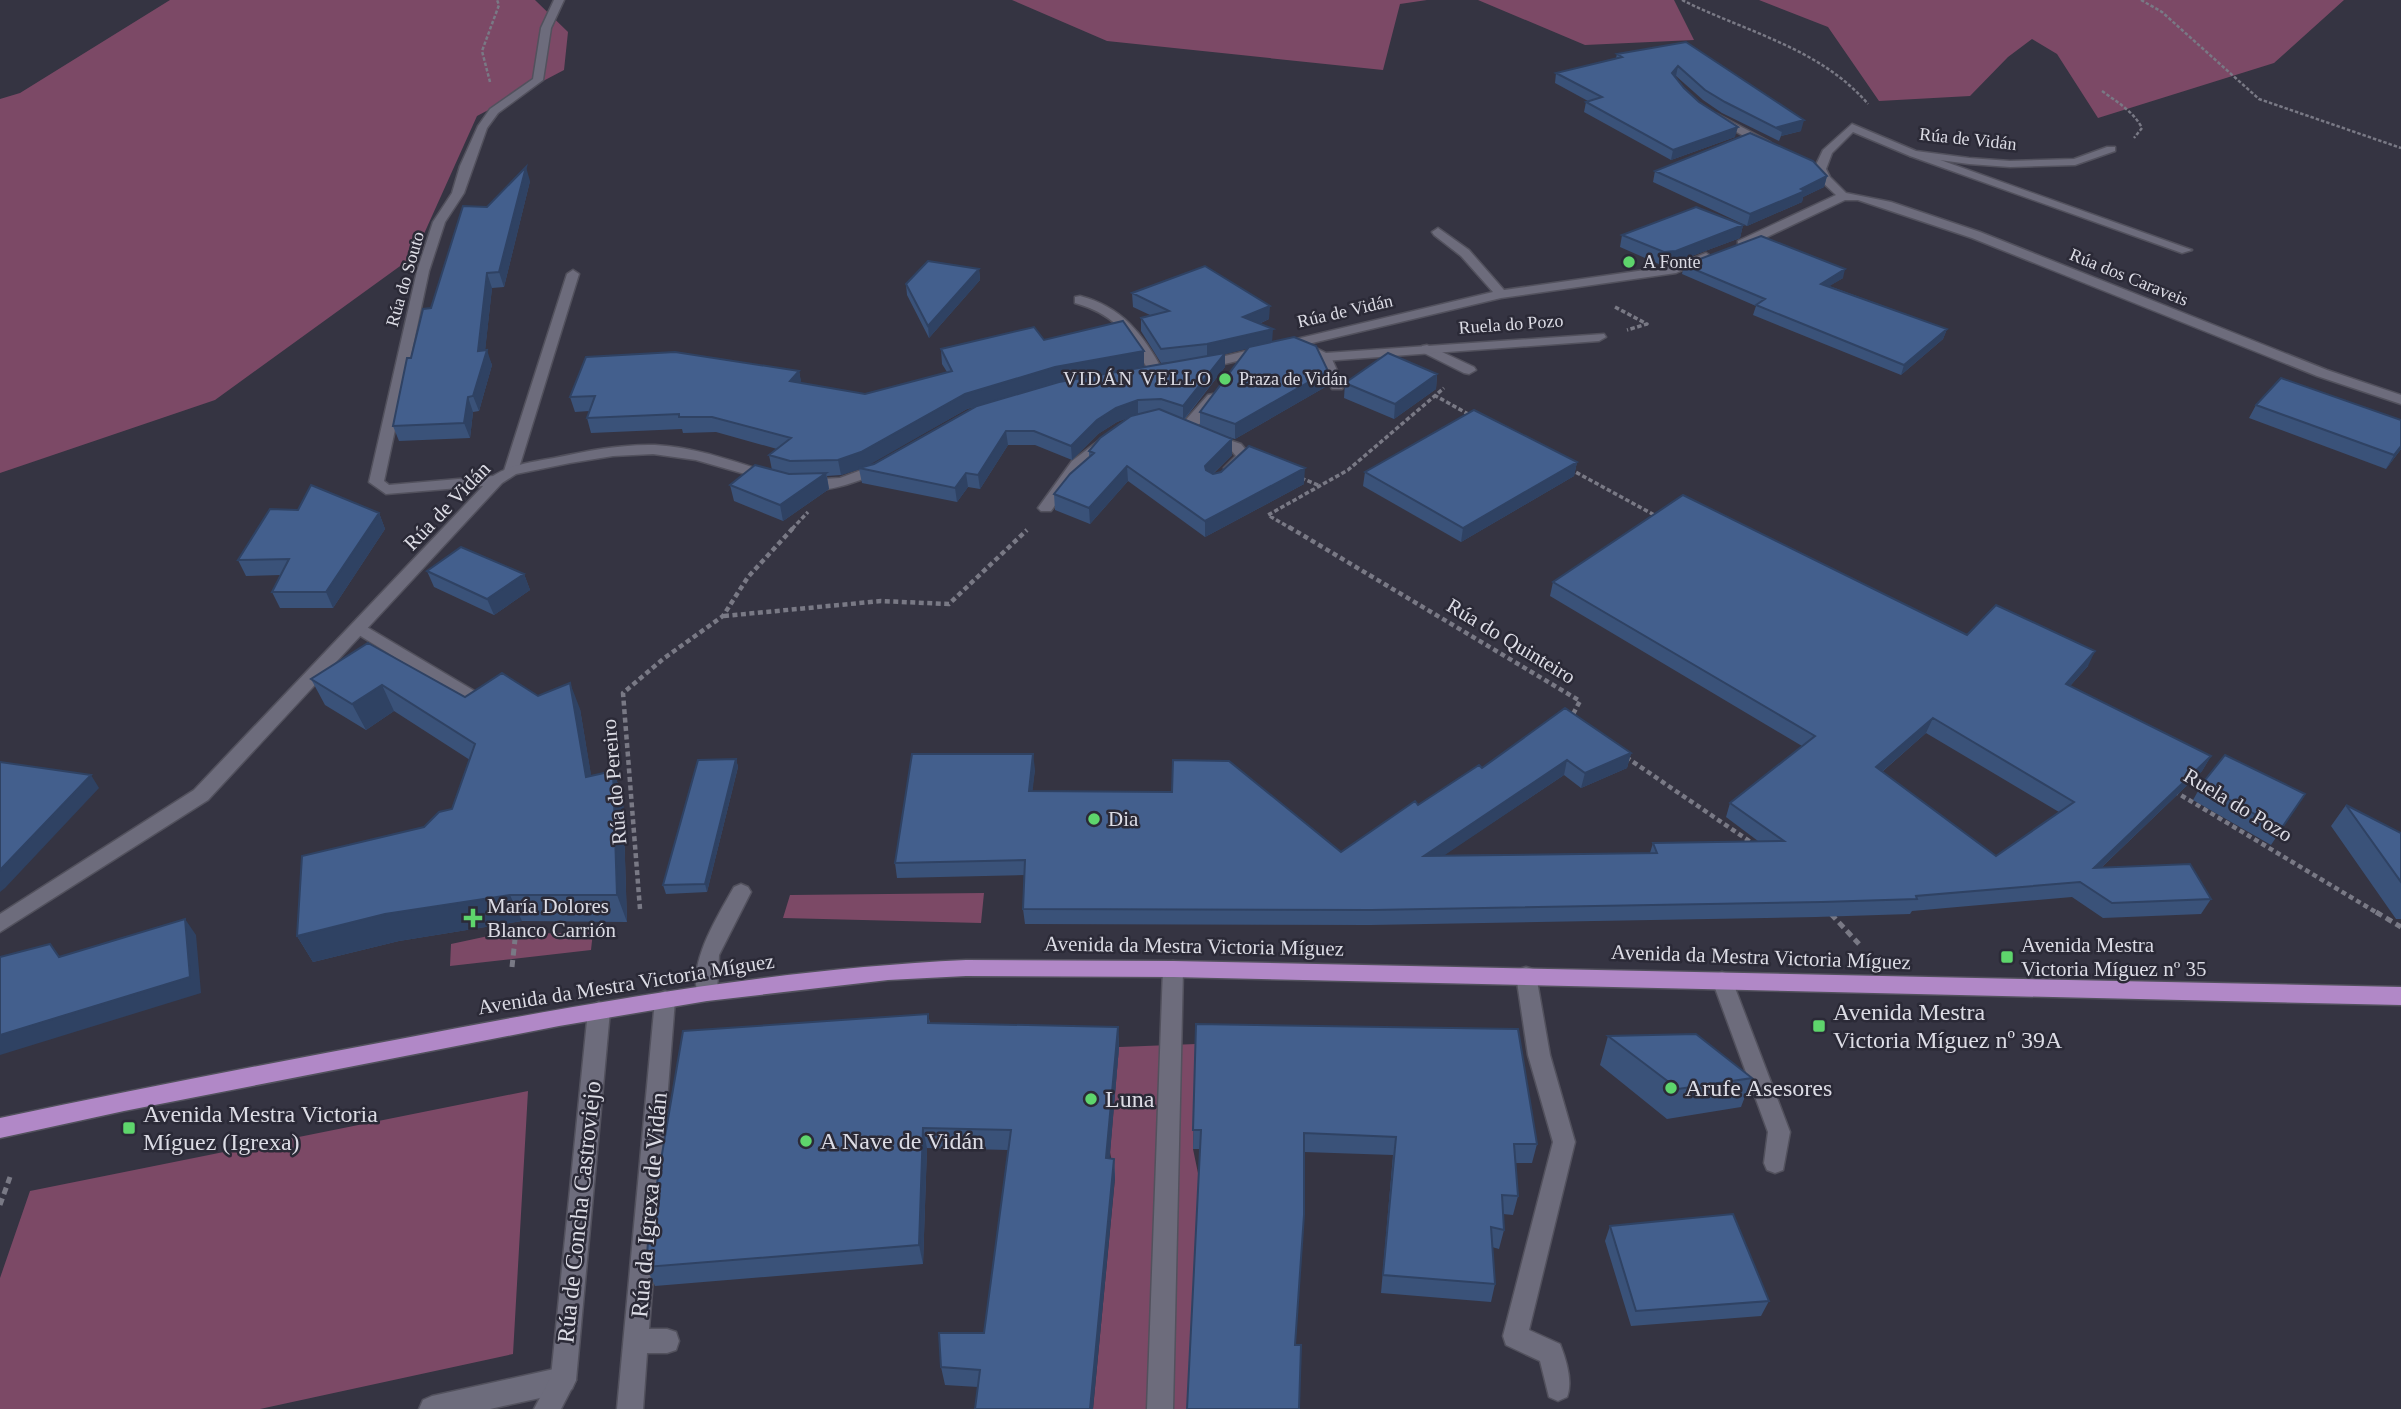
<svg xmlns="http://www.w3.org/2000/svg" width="2401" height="1409" viewBox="0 0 2401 1409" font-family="Georgia,serif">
<rect width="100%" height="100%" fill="#353442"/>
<path fill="#7c4966" d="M170,0H535L568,32L564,70L477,116L414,256L215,400L0,473V99L20,93Z
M1012,0H1427L1400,4L1383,70L1107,41Z
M1478,0H1674L1694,40L1585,45Z
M1759,0H2344L2274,63L2098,118L2057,54L2032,39L2008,57L1970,96L1879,101L1828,27Z
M984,893L981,923L783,918L790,895Z
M593,932L591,950L450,966L451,944L493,935Z
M1196,1044L1193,1149L1199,1178L1188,1409H1093L1115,1178L1110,1152L1119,1047Z
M528,1091L513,1354L260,1409H0V1278L30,1191Z"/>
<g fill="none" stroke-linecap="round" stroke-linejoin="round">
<defs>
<path id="service" d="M1910,152H1918L2192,250L2182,253L1910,156Z
M573,270L579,274L518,471L516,474H506L504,471L567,274Z
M1427,345L1474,367L1476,370L1469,374L1464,373L1422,352V346Z
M1324,353L1331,357L1344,386L1342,389H1332L1330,386L1317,357Z
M360,623L493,702L496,706L493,710H481L354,632L352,628L354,624Z
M741,884L748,887L751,892L719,955L717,993L714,999L707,1001L700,999C684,968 719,914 734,887Z
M1722,972L1729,974L1732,980L1790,1132L1783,1170L1775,1173L1767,1170L1764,1163L1768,1132L1712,980L1715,974Z
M665,991L672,994L675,1000L649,1329H667L676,1332L679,1341L676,1350L667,1353H647L643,1409H617L655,1000L658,994Z"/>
<path id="pedestrian" d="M1173,961L1180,963L1183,969L1173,1409H1147L1163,969L1166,963Z
M563,1367L572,1371L576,1380L572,1389L563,1393L490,1409H419L423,1400L432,1396Z"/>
<path id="minor" d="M554,0H564L551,28L543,80L498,113L487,128L464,193L445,222L429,271L384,481L389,485L493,476C512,464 533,462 554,458C587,451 621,444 655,445C696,447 735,462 774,474L776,477L769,481L696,460L653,454L613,456L570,463L516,474L502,483L208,800L0,932V914L194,790L483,486L386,494L369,482L417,271L433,222L452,193L460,166L478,126L490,109L533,79L541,28Z
M1717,114L1770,142L1771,144L1762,146L1713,119L1712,117Z
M1852,124L1916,151L1969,158L2010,161L2074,159L2107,147H2115V151L2075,165L2010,167L1969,164L1910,156L1853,132L1832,153L1826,169L1830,177L1846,193L1891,202L1980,232L2327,370L2401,395V404L2317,376L1972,238L1858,200H1845L1746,247H1738V241L1836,195L1821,181L1814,169L1823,150Z
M1438,228L1469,250L1504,290L1673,266L1706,253L1712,257L1676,273L1501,298L1308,344L1326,353L1604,334L1606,337L1599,341L1324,361L1295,347L1204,369L1197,365L1204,361L1493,292L1461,256L1434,235L1432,232Z
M1080,296C1122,307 1143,334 1163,371L1161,374H1151C1129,338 1120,316 1075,303V297Z
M1213,394L1220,398L1204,420L1190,432H1180L1165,423L1172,419L1183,423L1208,395Z
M1211,434L1241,444L1251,456L1236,471H1226L1224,468L1236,456L1231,450L1206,441L1204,438L1206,435Z
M1105,436L1110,437L1112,440L1110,443L1082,467L1051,511H1041L1038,508L1072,461Z
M880,463L887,467L885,470C866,478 817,500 800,484L807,480L840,478Z
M1526,967L1533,969L1536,975L1550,1055L1575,1142L1529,1330L1560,1344C1566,1359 1573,1382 1567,1397L1558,1401L1549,1397L1540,1361L1506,1345L1503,1336L1553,1142L1528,1055L1516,975L1519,969Z
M599,1002L606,1005L610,1011L576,1380L561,1409H534L551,1377L588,1011L592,1005Z"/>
<path id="primary" d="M966,960L1173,961L2401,987V1005L1173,977L966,976L888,980L707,1001L559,1026L124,1111L0,1138V1118C133,1090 266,1064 400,1039C587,1003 775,969 966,960Z"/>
</defs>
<use href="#service" stroke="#52515d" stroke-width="3"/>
<use href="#pedestrian" stroke="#52515d" stroke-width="3"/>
<use href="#minor" stroke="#52515d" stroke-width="3"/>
<use href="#primary" stroke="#52515d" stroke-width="3"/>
<path stroke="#797985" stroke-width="2.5" stroke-dasharray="3.5 2" stroke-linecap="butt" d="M1682,0C1746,32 1820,48 1868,104
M2141,0L2162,12L2259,99L2401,148
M490,82L482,51L499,5L497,0
M2102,91C2117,102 2133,111 2142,128L2134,138"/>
<path stroke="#797985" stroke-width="3.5" stroke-dasharray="4.5 2.5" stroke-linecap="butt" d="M1615,307L1647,324L1627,330
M1434,395L1470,415
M1570,469L1658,517
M1301,478L1320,486
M792,529L808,512
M1292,529L1268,515L1348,470L1444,388"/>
<path stroke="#797985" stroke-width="4.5" stroke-dasharray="5 3.5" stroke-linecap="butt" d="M1289,527L1580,701L1572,716
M724,616L881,601L949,604L1027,530
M1626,757L1755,845
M2174,791L2379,914
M640,909L623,693L663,659L723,616L748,577L794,527"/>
<path stroke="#797985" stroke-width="5" stroke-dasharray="7 4.5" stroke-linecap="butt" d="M2376,912L2401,927
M1831,914L1859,944
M512,967L516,930
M0,1205L10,1177"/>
<use href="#service" fill="#6d6c7c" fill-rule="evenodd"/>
<use href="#pedestrian" fill="#6d6c7c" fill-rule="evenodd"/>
<use href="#minor" fill="#6d6c7c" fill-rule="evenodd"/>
<use href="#primary" fill="#b188c7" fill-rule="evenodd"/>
</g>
<path fill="#3a5279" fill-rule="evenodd" d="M1686,42L1801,131L1781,136L1779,141L1722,113L1703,100L1676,76L1675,77L1684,88L1735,137L1671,160L1584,112L1586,102L1588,101L1555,83L1556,73L1616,58L1617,54Z
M1655,171L1827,176L1824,187L1803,197L1802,202L1747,226L1653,182Z
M530,181L504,287L492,288L485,350L492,365L479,411L473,412L470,438L399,441L393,426L411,358L431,308L487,207Z
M1743,225L1740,238L1673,263L1661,265L1620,247L1622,235Z
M1684,265L1843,278L1829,286L1947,329L1943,339L1901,375L1753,315L1756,306L1682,274Z
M979,269L980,280L929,338L907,295L906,284Z
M1132,293L1269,319L1259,324L1272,342L1328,371L1327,386L1235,439L1210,431L1232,455L1213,474L1304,484L1205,537L1128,481L1090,524L1055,510L1054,494L1089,458V451L1130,417L1117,422L1098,434L1072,460L1035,445H1008L980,489L968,487L957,502L862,483L859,469L841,475L827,476L829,489L783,521L734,501L730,485L772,470L769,455L777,449L716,432L683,433L682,429L591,433L587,418L589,411L575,412L570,397L799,371L801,383L865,394L947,372L942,364L941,349L1044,340L1144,351V366L1083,377L1173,362L1161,363L1141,331V318L1150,315L1133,307ZM1248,348L1200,412V426L1184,420L1225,367V354ZM1009,397L874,464L866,466L967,409Z
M1437,374L1436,389L1394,419L1344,398L1345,383Z
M2256,405L2401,420V449L2386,469L2249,418Z
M1577,462L1574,476L1461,542L1363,486L1365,472Z
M379,513L385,529L333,608H280L272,592L280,575L246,576L238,560Z
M427,571L524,574L530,590L494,615L434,587Z
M1553,582L1967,635L2088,666L2070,686L2211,756L2202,771L2101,868L2211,899L2201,914L2103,918L2072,897L1912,911L1910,914L1816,917L1370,925L1025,924L1023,909L1025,875L897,878L895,863L1035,769L1032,791L1341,852L1482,768L1631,753L1627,768L1581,788L1564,775L1444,855L1650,853L1653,843L1758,841L1726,817L1730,803L1802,746L1550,596ZM1926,733L2059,812L1996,856L1882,772Z
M368,643L465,697L538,696L580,709L591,776L613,771L623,797L627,922L522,921L399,941L313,962L297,936L424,827L452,809L470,760L394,711L366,730L325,705L311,679Z
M736,759L738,767L707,892L666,894L663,885Z
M2202,784L2305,794L2271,845L2193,800Z
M2346,805L2401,833V919H2396L2331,826Z
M928,1014L930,1023L1118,1027L1119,1047L1109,1158L1114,1159L1115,1178L978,1387L945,1385L941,1367L984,1333L1008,1150L927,1148L923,1264L655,1286L646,1267Z
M1196,1024L1537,1144L1532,1163H1515L1518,1196L1513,1215L1503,1214L1504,1230L1499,1249L1492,1247L1495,1284L1491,1302L1381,1293L1393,1155L1304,1152L1295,1345L1299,1409L1200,1149H1193Z
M1608,1036L1752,1078L1741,1107L1667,1119L1600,1065Z
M1610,1226L1769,1301L1761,1316L1631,1326L1605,1241Z"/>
<path fill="#2f4263" d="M1678,66L1676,76L1670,83L1672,73Z
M1804,120L1801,131L1781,136L1782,131L1778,127Z
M1738,127L1735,137L1671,160L1673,150Z
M526,167L530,181L504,287L499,272Z
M1827,176L1824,187L1803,197L1802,202L1747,226L1750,214Z
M1743,225L1740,238L1673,263L1661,265L1664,252Z
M979,269L980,280L929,338L928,326Z
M1845,269L1843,278L1818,293L1821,284Z
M487,273L492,288L484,361L487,350L492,365L479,411L473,396Z
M1270,306L1269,319L1243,331V317Z
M1273,329L1272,343L1225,354V367L1183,420V406L1207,358V344Z
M1947,329L1943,339L1901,375L1904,365Z
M1144,351V366L1056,382L967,409L864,468L841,475L838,460L965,394L1055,367Z
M799,371L802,386L790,381Z
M1328,371L1327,386L1235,439V424Z
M1437,374L1436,389L1394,419L1395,404Z
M468,397L473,412L470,438L464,423Z
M1138,400V414L1117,422L1098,434L1072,460L1071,446L1097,420L1116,408Z
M1006,431L1008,445L980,489L978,475Z
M1232,439V455L1205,481V466Z
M2401,446V449L2386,469L2394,455Z
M1577,462L1574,476L1461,542L1463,528Z
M1127,466L1128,481L1090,524L1089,508Z
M1305,468L1304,484L1205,537V521Z
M826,473L829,489L783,521L780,505Z
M966,473L968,487L957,502L955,488Z
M379,513L385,529L333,608L326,592Z
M524,574L530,590L494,615L487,599Z
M2095,651L2088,666L2058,699L2066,684Z
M570,683L580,709L596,804L586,777Z
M382,685L394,711L366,730L352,704Z
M1933,718L1926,733L1870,782L1876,767Z
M1631,753L1627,768L1581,788L1585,773Z
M1033,754L1035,769L1031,806L1029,791Z
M2211,756L2202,771L2085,883L2094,868Z
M736,759L738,767L707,892L705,884Z
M1567,760L1564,775L1421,871L1424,856Z
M613,771L623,797L627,922L617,895Z
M91,775L99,788L5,888L0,892V870Z
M510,895L522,921L399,941L313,962L297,936L385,914Z
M185,919L196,935L201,993L0,1055V1035Z
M1118,1027L1119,1047L1108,1178L1106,1158Z
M923,1128L927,1148L923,1264L919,1245Z
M1114,1159L1115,1178L1093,1409H1090Z"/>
<path fill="#435f8d" stroke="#2f4263" stroke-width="2" fill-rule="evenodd" d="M1686,42L1804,120L1778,127L1782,131L1725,102L1705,90L1678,66L1672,73L1684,88L1699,102L1738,127L1673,150L1586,102L1602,97L1556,73L1622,57L1617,54Z
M1750,133L1813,161L1827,176L1801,189L1805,191L1750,214L1655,171Z
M526,167L499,272L487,273L478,351L487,350L473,396L468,397L464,423L393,426L407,358H411L423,309L431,308L463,206L487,207Z
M1696,207L1743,225L1676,251L1664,252L1622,235Z
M1761,236L1845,269L1821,284L1947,329L1904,365L1756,305L1765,299L1684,265Z
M928,261L979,269L928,326L906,284Z
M1205,266L1270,306L1243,317L1273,329L1207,344L1161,349L1141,318L1169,311L1132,293Z
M1123,321L1144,351L1055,367L965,394L861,452L838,460L790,461L769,455L791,438L712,417H679V414L587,418L595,396L570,397L586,357L675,352L799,371L790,381L865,394L952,371L941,349L1034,327L1044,340Z
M1294,337L1316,346L1328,371L1235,424L1200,412L1249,347Z
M1225,353L1183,406L1161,399L1138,400L1116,408L1097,420L1071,446L1034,431H1006L978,475L966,473L955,488L859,468L874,464L977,406L1059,382Z
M1388,353L1437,374L1395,404L1345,383Z
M2281,378L2401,420V446L2394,455L2256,405Z
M1159,409L1232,439L1205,466L1206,470L1213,474L1221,472L1249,446L1305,468L1205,521L1127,466L1089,508L1054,494L1070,474L1094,453L1089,451L1100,438L1131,416Z
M1474,410L1577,462L1463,528L1365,472Z
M755,465L789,474L826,473L780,505L730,485Z
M311,485L379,513L326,592H272L289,559L238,560L270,509L298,510Z
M1683,495L1967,635L1996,605L2095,651L2066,684L2211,756L2094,868L2190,864L2211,899L2112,903L2080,882L1916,896L1917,899L1822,902L1372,910L1023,909L1025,860L895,863L912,754H1033L1029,791L1172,792L1173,760L1229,761L1341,852L1415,801L1418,805L1479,765L1482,768L1565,708L1631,753L1585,773L1567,760L1424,856L1657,853L1653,843L1784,841L1730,803L1815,736L1553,582ZM1933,718L2074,802L1996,856L1876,767Z
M461,547L524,574L487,599L427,571Z
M368,643L465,697L502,673L538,696L570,683L586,777L613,771L617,895H510L385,914L297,936L302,856L424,827L439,812L452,809L475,744L382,685L352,704L311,679Z
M2225,755L2305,794L2281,829L2202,784Z
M736,759L705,884L663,885L698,760Z
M0,762L91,775L0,870Z
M2346,805L2401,833V882Z
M185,919L190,977L0,1035V957L50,944L59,957Z
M928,1014V1023L1118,1027L1106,1158L1114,1159L1090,1409H975L980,1370L941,1367L939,1333H984L1011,1130L923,1128L919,1245L646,1267L649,1230L683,1031Z
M1196,1024L1518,1029L1537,1144H1514L1518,1196L1502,1195L1504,1230L1491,1227L1495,1284L1383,1275L1396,1137L1304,1133V1215L1295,1345H1301L1299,1409H1187L1201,1130H1193Z
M1696,1034L1752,1078L1678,1089L1608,1036Z
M1733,1214L1769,1301L1636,1311L1610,1226Z"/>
<g fill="#5ed56c" stroke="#2b2a37" stroke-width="2.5">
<circle cx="1629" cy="262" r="7"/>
<circle cx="1225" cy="379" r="7"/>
<circle cx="1094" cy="819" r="7"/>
<path d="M469.5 907.5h7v7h7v7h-7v7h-7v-7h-7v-7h7z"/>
<rect x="2000" y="950" width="14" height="14" rx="3.5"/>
<rect x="1812" y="1019" width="14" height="14" rx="3.5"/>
<circle cx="1671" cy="1088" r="7"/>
<circle cx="1091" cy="1099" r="7"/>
<rect x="122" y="1121" width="14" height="14" rx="3.5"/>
<circle cx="806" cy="1141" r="7"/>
</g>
<g text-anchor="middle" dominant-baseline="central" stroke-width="5" stroke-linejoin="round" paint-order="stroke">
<g font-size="18" fill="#dcdce5" stroke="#2b2a37">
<text transform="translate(1968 139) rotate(6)">Rúa de Vidán</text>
<text transform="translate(2129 277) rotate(22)">Rúa dos Caraveis</text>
<text transform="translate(405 279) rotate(-74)">Rúa do Souto</text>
<text transform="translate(1345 311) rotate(-13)">Rúa de Vidán</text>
<text transform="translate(1511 324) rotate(-4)">Ruela do Pozo</text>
</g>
<g font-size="18" fill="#dcdce5" stroke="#2b2a37" text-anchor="start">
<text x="1643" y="262">A Fonte</text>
<text x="1239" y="379">Praza de Vidán</text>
</g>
<g font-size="19" letter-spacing="2" fill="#dcdce5" stroke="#2b2a37">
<text x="1138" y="378">VIDÁN VELLO</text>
</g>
<g font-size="21" fill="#dcdce5" stroke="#2b2a37">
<text transform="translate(447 506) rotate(-46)">Rúa de Vidán</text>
<text transform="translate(1511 641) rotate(31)">Rúa do Quinteiro</text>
<text transform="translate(614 782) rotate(-95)">Rúa do Pereiro</text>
<text transform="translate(2238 805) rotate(31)">Ruela do Pozo</text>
<text transform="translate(1194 946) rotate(1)">Avenida da Mestra Victoria Míguez</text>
<text transform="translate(1761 957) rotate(2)">Avenida da Mestra Victoria Míguez</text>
<text transform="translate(626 984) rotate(-9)">Avenida da Mestra Victoria Míguez</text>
</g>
<g font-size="21" fill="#dcdce5" stroke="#2b2a37" text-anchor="start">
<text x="1108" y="819">Dia</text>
<text x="487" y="906">María Dolores<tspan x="487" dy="24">Blanco Carrión</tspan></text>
<text x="2021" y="945">Avenida Mestra<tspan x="2021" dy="24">Victoria Míguez nº 35</tspan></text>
</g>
<g font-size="24" fill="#dcdce5" stroke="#2b2a37" text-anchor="start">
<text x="1833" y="1012">Avenida Mestra<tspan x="1833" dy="28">Victoria Míguez nº 39A</tspan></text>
<text x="1685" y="1088">Arufe Asesores</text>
<text x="1105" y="1099">Luna</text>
<text x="143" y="1114">Avenida Mestra Victoria<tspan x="143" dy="28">Míguez (Igrexa)</tspan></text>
<text x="820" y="1141">A Nave de Vidán</text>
</g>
<g font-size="24" fill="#dcdce5" stroke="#2b2a37">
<text transform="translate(649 1205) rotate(-85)">Rúa da Igrexa de Vidán</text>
<text transform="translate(579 1212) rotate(-84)">Rúa de Concha Castroviejo</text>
</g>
</g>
</svg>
